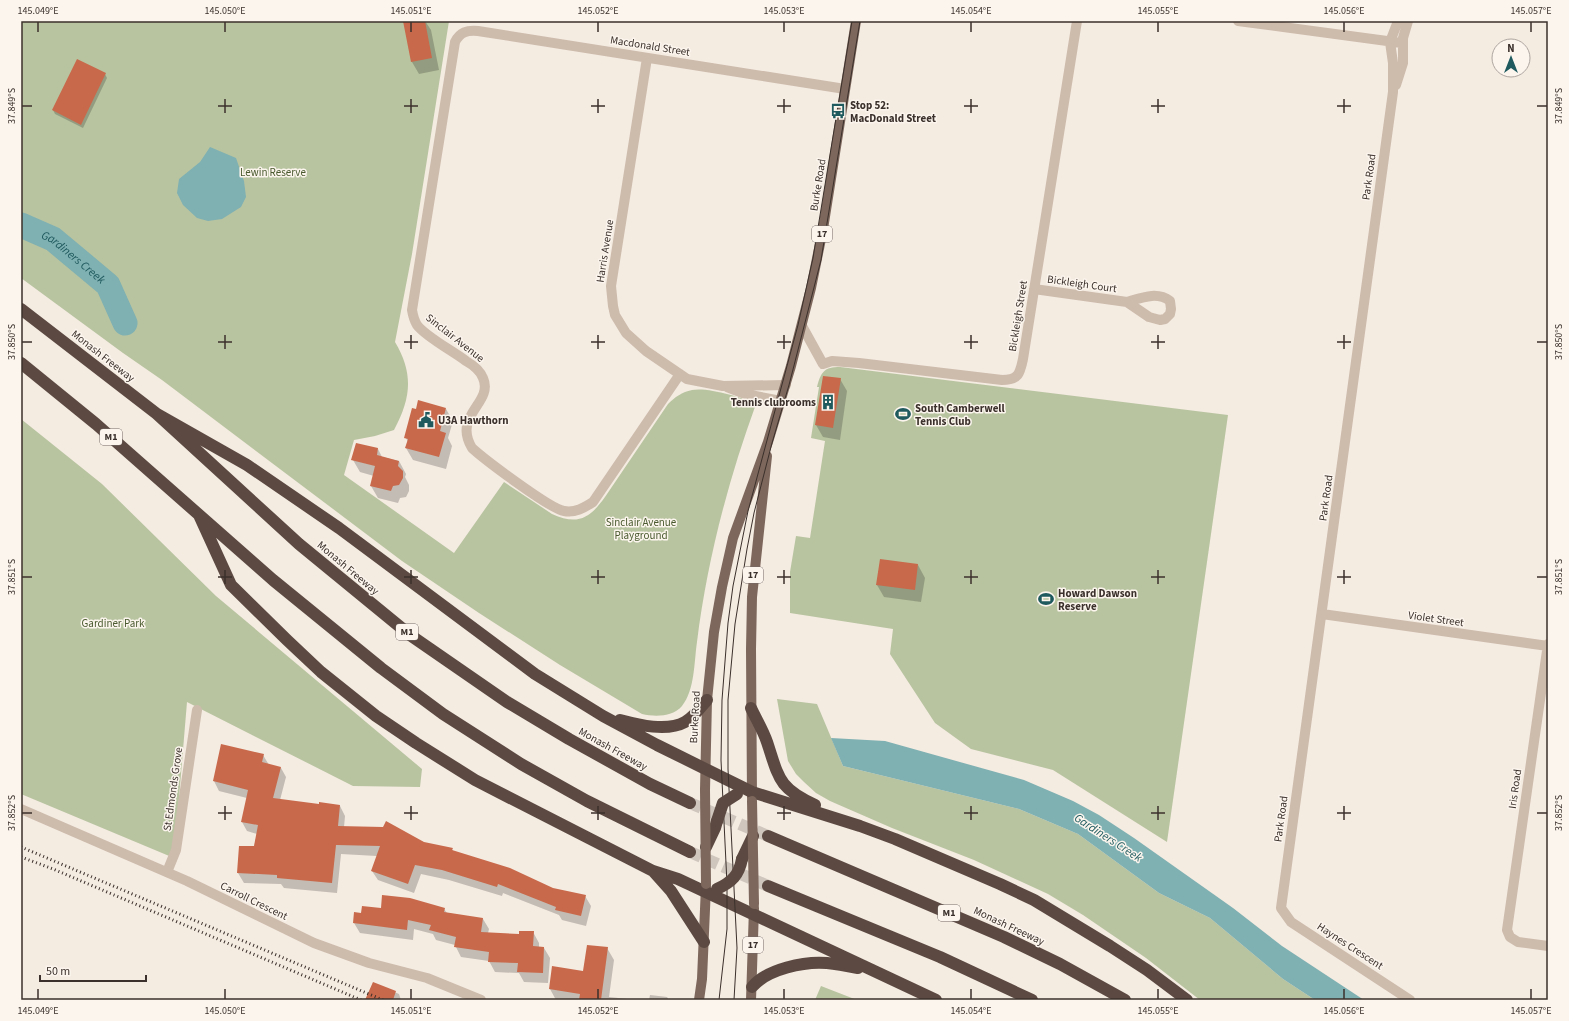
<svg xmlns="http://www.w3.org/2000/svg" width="1569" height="1021" viewBox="0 0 1569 1021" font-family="'Source Sans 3',sans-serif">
<rect width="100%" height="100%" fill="#f4ebe1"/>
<path fill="#b8c4a0" d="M21,21H449L412,254L395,342C414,374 411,398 394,430L375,436L354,440L344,475L454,553L504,482L552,514C578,526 590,518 605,497L668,404C675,397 682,392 692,390C707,387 742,397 756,404C728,481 707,561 697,642C694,662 695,690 682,706C673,717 655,717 642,714L560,665L479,613L402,561L162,380L123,353L21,278Z
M840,367L1228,415L1167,842L1053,770L971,749L935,723L890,654L893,629L790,613V572L796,536L810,538L825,441L811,438L819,387H817C821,372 824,367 840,367Z
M21,419L102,484L216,596L422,769L420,787L353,786L187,702L174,858L21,794Z
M777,699L817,704L843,766L1019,809L1078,834L1159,893L1210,918L1283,979L1315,1000H1200L1146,958L1083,915L1048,894L974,860L892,828L830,801L816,793L804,782L796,774L788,761Z
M821,986L857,1000H815Z"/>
<path fill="#7fb0b2" d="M210,147L236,158L244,181L246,197L241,207L222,219L208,221L197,218L183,205L177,193L179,179L200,162Z
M831,738L885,741L1024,780L1073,801L1099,815L1134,838L1233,908L1282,946L1364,1000H1315L1283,979L1210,918L1159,893L1078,834L1019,809L843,766Z"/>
<path fill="#0003" d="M409,21H425L431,30L439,70L419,74L412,62Z
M105,74L107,78L83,128L55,114L53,110Z
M840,379L847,391L840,440L823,437L816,425Z
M446,409L453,421L448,438L452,446L446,469L413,460L406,448L408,442L406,438Z
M378,449L382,457L399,461L406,474L405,477L409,485V491L406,497L400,498L398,503L378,498L371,486L374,476L360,472L353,460Z
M918,565L925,578L921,602L884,597L877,585Z
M222,745L263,755L269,765L281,768L286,777L280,800L320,805L340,806L345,816L344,827L452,849L454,852L553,889L585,896L591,906L586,926L562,920L559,915L503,893L502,896L449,880L421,874L414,893L378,880L372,871L377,856L341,854L337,893L284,888L281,884L244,883L238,873L254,847L257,834L247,831L242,822L247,798L219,791L214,781Z
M381,909H444L447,913L483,919L489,929L488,933L520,935L533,932L539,943V948H544L550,958L548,983L524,982L519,973L495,972L489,961L461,957L455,945L436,940L433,934L414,929L413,940L360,933L354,923L355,913L362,914Z
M607,948L614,960L609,997L637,1000H556L550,989L584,972Z
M373,983L399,994L401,1000H366Z
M650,995L667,997L669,1000H649Z"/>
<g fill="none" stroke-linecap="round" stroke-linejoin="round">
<path stroke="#7fb0b2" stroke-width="25" id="s1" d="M21,225L53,239L108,285L125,323"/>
</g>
<path fill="#c8694b" d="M403,21H425L432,58L411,62Z
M77,59L106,73L81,125L52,110Z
M823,376L841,378L833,428L815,425Z
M418,400L446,408L440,431L446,433L439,457L405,448L408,439L404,438L412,408L416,409Z
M356,443L378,448L377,455L399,461L398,466L403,471V478L399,485L393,486L391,491L370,486L375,466L351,460Z
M880,559L918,564L915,590L876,585Z
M221,744L264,754L262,762L281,767L273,798L319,804V802L340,805L338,826L383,827L386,821L424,842L453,848L452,850L510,868L553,888L586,895L581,916L555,910L556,907L498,884L497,887L442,870L415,865L408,884L371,871L380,846L336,845L332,883L277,878V875L237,873L239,846H254L258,825L241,822L248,790L213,781Z
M382,895L410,898L445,908L444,912L483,918L481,932L519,934V931H534L533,946L544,947L543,973L517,972L518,963L488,962L489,952L454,947L456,937L429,930L431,925L408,920L407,930L353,923L354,912L361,913L362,906L381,908Z
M587,945L608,947L601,1000H579L580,994L549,989L552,966L583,971Z
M373,982L396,991L393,1000H365Z"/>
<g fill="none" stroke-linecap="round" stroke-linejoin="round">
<path stroke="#cfc6bd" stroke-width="12" stroke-dasharray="12 6" stroke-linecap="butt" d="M690,803L768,836
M690,852L768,886"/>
<path stroke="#cdbbac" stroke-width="10" d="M1238,21L1402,43
M1398,21L1390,42L1393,63V92L1281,908L1291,922L1410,1000
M647,58L611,286L613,306L615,315L626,333L646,351L687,379L723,386L786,385
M1396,85L1403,63V38L1408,21
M1034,289L1127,302L1149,317L1160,320L1165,319L1170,314L1171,309L1170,301C1157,291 1141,298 1127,302
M802,326L823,364L832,361L859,363L1002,380C1019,380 1020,373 1023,359L1077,21
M680,374L593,502C584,508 575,513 564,511C550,509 484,459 472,448C452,415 494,403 483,378C480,370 473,365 466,361C453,351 426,337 417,325C414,320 413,316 412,310L455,42C460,32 467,30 478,31L845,89
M727,387L745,394L781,401
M1322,614L1548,646
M1548,644L1507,930L1510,937L1518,942L1548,946
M21,809L187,881L314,943L369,963L427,978L481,1000
M167,872L176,850L197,710"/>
<path stroke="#7d675c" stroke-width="10" d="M705,790L707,700L714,632L722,587L733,538L768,442L791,366L811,288L823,229L856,21
M752,798L751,649L752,597L767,456
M699,1000L702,979L706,886
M751,1000L754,908"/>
<path stroke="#5c4a42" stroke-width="12" d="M21,309L157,414L299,544L410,635L507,702L569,739L650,784L690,803
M21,363L96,424L273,580L381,668L443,714L521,764L587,801L690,852
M157,414L247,465L339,528L535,674L603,716L657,745L752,792L860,826L895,839L1000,884L1034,900L1110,946L1147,970L1187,1000
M199,515L231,585L287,640L321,672L376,716L416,743L475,780L653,871L678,879L936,1000
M751,708C756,719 763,730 767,742C779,778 778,788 815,805
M620,720C639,725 667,732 685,722C694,717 701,707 707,700
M768,836L1004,937L1060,964L1125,1000
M706,847L715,828L717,821
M742,859L753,836
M654,872L671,891L704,942
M768,886L940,957L1032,1000
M752,987C767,969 805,961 827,963C838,964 848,966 858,968"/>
<path stroke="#3b302b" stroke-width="1" d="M719,1000L727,929V884L721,760L722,700L728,623L733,586L748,511L798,325L813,258L852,21
M734,1000L737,948L728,769V700L735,624L747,549L754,513L772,443L789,385L821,260L860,21"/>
<path stroke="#3b302b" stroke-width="3" stroke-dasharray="1 3" stroke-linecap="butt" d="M21,847L383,1000
M21,857L53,869L361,1000"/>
<path stroke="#7d675c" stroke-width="10" d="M705,790L706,884
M752,801L754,904"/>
<path stroke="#5c4a42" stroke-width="12" d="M717,821L723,803L737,794
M717,889C732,882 739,875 742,859"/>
</g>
<path fill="none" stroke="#3b302b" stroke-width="1.5" d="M38,22V32M225,22V32M411,22V32M598,22V32M784,22V32M971,22V32M1158,22V32M1344,22V32M1531,22V32M225,99V113M411,99V113M598,99V113M784,99V113M971,99V113M1158,99V113M1344,99V113M22,106H32M218,106H232M404,106H418M591,106H605M777,106H791M964,106H978M1151,106H1165M1337,106H1351M1537,106H1547M225,335V349M411,335V349M598,335V349M784,335V349M971,335V349M1158,335V349M1344,335V349M22,342H32M218,342H232M404,342H418M591,342H605M777,342H791M964,342H978M1151,342H1165M1337,342H1351M1537,342H1547M225,570V584M411,570V584M598,570V584M784,570V584M971,570V584M1158,570V584M1344,570V584M22,577H32M218,577H232M404,577H418M591,577H605M777,577H791M964,577H978M1151,577H1165M1337,577H1351M1537,577H1547M225,806V820M411,806V820M598,806V820M784,806V820M971,806V820M1158,806V820M1344,806V820M22,813H32M218,813H232M404,813H418M591,813H605M777,813H791M964,813H978M1151,813H1165M1337,813H1351M1537,813H1547M38,989V999M225,989V999M411,989V999M598,989V999M784,989V999M971,989V999M1158,989V999M1344,989V999M1531,989V999"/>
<defs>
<symbol id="bus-bare" viewBox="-9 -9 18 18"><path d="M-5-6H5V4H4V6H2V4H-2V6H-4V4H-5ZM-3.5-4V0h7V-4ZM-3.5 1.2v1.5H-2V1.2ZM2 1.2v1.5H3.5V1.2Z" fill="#1f5a5e" stroke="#fbf5ee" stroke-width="2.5" paint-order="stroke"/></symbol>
<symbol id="building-bare" viewBox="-9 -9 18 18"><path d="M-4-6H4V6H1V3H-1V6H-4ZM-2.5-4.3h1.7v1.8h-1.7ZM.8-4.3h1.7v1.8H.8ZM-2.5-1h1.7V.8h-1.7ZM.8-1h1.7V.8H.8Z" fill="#1f5a5e" stroke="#fbf5ee" stroke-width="2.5" paint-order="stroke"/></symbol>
<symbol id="stadium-bare" viewBox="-9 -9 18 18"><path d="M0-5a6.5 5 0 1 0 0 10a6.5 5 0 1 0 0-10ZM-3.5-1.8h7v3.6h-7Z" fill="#1f5a5e" stroke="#fbf5ee" stroke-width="2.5" paint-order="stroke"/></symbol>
<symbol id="civic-bare" viewBox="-9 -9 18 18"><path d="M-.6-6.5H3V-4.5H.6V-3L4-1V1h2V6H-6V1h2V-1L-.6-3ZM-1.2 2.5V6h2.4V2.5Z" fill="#1f5a5e" stroke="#fbf5ee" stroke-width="2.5" paint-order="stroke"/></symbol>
</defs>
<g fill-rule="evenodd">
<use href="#bus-bare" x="827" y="100" width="22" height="22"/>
<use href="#building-bare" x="817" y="391" width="22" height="22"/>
<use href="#stadium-bare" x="892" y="403" width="22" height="22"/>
<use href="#civic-bare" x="415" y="409" width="22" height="22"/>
<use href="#stadium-bare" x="1035" y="588" width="22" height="22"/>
</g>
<g text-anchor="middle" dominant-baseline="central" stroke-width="3" stroke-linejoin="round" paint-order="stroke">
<g fill="#fbf5ee" stroke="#756b66" stroke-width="1">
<rect x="812" y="226" width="20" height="16" rx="3"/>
<rect x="100" y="429" width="22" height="16" rx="3"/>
<rect x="743" y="567" width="20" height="16" rx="3"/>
<rect x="396" y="624" width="22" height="16" rx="3"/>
<rect x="938" y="905" width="22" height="16" rx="3"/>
<rect x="743" y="937" width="20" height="16" rx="3"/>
</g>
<g font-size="10" font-weight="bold" fill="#3b302b">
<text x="822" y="234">17</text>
<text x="111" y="437">M1</text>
<text x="753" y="575">17</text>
<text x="407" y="632">M1</text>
<text x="949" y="913">M1</text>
<text x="753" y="945">17</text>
</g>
<g font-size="11" fill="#3b302b" stroke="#fbf5ee">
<text transform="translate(650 46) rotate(9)">Macdonald Street</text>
<text transform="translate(1369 177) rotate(-82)">Park Road</text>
<text transform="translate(818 185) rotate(-81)">Burke Road</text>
<text transform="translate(605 251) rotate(-81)">Harris Avenue</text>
<text transform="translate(1082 284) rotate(8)">Bickleigh Court</text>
<text transform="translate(1018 316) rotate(-81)">Bickleigh Street</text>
<text transform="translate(455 338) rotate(38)">Sinclair Avenue</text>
<text transform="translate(103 356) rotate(38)">Monash Freeway</text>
<text transform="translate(1326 498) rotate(-82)">Park Road</text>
<text transform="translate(348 568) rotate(40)">Monash Freeway</text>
<text transform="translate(1436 619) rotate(8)">Violet Street</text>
<text transform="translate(695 717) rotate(-87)">Burke Road</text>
<text transform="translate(613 749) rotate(29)">Monash Freeway</text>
<text transform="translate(173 789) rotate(-82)">St Edmonds Grove</text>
<text transform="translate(1515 789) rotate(-82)">Iris Road</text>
<text transform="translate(1281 819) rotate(-82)">Park Road</text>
<text transform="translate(254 901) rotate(26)">Carroll Crescent</text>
<text transform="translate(1009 926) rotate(25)">Monash Freeway</text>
<text transform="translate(1350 946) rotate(33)">Haynes Crescent</text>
</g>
<g font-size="11" font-weight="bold" fill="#3b302b" stroke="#fbf5ee" text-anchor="start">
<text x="850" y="105">Stop 52:<tspan x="850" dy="13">MacDonald Street</tspan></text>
<text x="816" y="402" text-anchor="end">Tennis clubrooms</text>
<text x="915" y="408">South Camberwell<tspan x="915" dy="13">Tennis Club</tspan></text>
<text x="438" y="420">U3A Hawthorn</text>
<text x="1058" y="593">Howard Dawson<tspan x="1058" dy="13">Reserve</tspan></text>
</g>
<g font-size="11" fill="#4a5a2e" stroke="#fbf5ee">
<text x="273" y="172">Lewin Reserve</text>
<text x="641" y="522">Sinclair Avenue<tspan x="641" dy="13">Playground</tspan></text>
<text x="113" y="623">Gardiner Park</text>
</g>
<g font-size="12" font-style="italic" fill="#1f5a5e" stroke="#fbf5ee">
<text stroke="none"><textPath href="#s1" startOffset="62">Gardiners Creek</textPath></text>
<text transform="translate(1108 838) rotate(33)">Gardiners Creek</text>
</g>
</g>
<rect width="1569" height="1021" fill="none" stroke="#fbf5ee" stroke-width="44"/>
<g transform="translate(1511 58)"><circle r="19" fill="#fbf5ee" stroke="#aea6a0"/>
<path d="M0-3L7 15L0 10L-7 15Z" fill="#1f5a5e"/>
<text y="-6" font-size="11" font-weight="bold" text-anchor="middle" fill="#3b302b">N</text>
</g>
<path d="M40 975v6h106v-6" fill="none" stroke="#3b302b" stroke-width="2"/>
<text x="46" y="975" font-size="12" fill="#3b302b" stroke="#fbf5ee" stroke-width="3" paint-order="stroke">50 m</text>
<rect x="22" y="22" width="1525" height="977" fill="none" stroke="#3b302b" stroke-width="1.5"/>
<g font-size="10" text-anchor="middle" fill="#3b302b">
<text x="38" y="14">145.049°E</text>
<text x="225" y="14">145.050°E</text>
<text x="411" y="14">145.051°E</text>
<text x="598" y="14">145.052°E</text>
<text x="784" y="14">145.053°E</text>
<text x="971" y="14">145.054°E</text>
<text x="1158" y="14">145.055°E</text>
<text x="1344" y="14">145.056°E</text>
<text x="1531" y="14">145.057°E</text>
<text transform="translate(11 106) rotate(-90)" y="4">37.849°S</text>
<text transform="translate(1558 106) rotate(-90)" y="4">37.849°S</text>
<text transform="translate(11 342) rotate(-90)" y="4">37.850°S</text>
<text transform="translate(1558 342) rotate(-90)" y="4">37.850°S</text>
<text transform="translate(11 577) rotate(-90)" y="4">37.851°S</text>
<text transform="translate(1558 577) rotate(-90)" y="4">37.851°S</text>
<text transform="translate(11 813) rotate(-90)" y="4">37.852°S</text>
<text transform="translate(1558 813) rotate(-90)" y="4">37.852°S</text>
<text x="38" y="1014">145.049°E</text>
<text x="225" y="1014">145.050°E</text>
<text x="411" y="1014">145.051°E</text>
<text x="598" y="1014">145.052°E</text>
<text x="784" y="1014">145.053°E</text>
<text x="971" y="1014">145.054°E</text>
<text x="1158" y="1014">145.055°E</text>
<text x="1344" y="1014">145.056°E</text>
<text x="1531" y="1014">145.057°E</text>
</g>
</svg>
